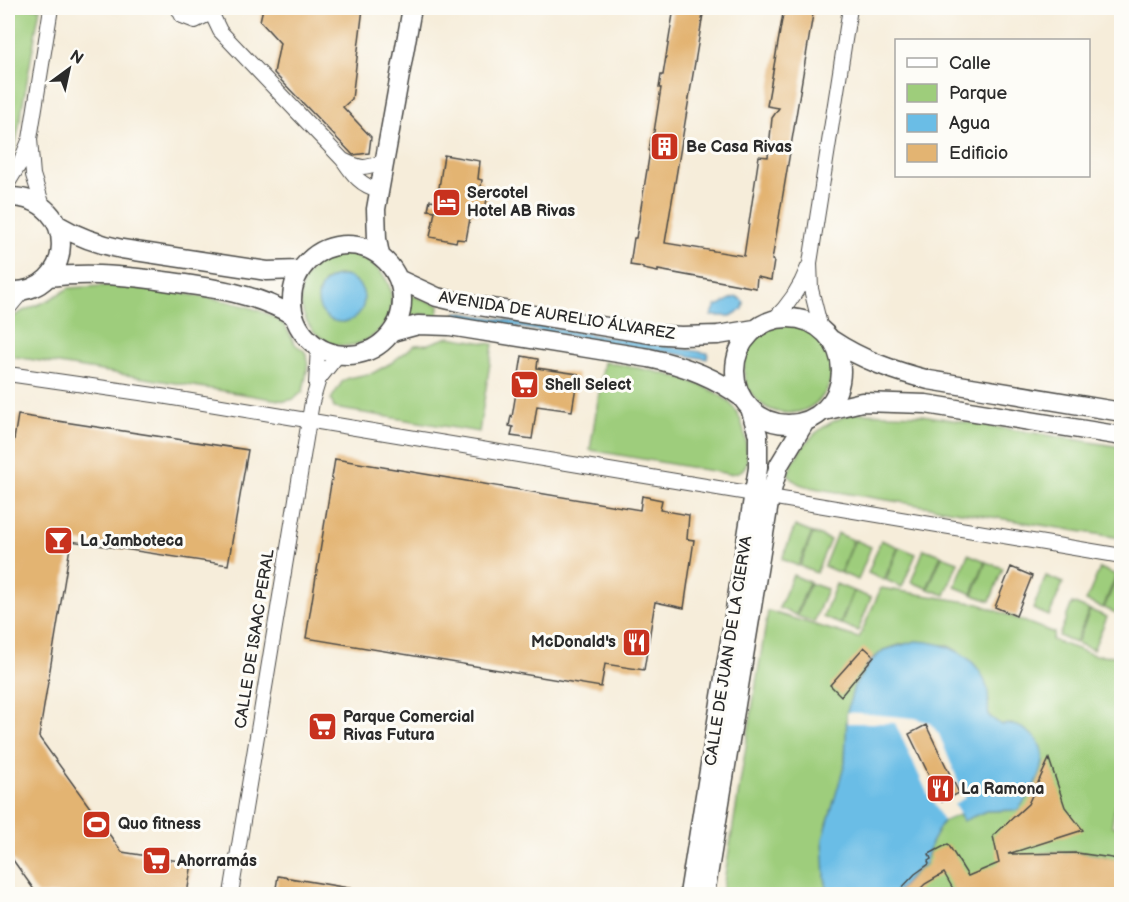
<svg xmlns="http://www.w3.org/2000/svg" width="1129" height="902" viewBox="0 0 1129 902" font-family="'Balsamiq Sans',sans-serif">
<rect width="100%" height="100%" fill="#fdfcf7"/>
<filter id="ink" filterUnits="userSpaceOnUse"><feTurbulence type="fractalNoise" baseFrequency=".0167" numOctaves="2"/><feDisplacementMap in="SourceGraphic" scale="12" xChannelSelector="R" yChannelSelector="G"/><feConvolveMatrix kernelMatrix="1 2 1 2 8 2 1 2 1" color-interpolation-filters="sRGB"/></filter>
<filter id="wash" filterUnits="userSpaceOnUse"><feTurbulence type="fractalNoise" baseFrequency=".008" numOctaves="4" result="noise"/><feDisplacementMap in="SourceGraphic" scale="24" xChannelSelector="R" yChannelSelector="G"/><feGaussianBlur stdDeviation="1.35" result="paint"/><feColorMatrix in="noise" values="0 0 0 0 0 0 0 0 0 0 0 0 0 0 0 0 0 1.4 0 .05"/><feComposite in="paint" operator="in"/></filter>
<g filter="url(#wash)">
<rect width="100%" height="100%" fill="#f6edda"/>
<path fill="#9ecd7b" stroke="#647c53" stroke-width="1.5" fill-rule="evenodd" d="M8,8H40L12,165L8,170Z
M349,254C379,262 401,286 387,319C382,329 375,336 365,341C305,369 264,262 349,254ZM338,275L345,276V322L330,319L318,294L325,281Z
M118,285C157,291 257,298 284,325C289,330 291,339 296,345C300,348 304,349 306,354C310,364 305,380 303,391L294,399L285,401L10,356L8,354V326L13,317L23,311L47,301L69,288Z
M408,294L439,305L438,317L422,314L406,317L408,307Z
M744 369a44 44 0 1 1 88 0a44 44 0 1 1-88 0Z
M449,337L493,344L479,432L334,408L331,399L342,382L348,378L373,373L391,363L415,345L428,344Z
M604,362C639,368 705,378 730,403C743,417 746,436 747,455C748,468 742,473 729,474L590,450Z
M856,413L922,415L1121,447V538L819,489C806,486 795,486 788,473C801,441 823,421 856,413Z
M795,526L812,533L798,566L782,559Z
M813,533L830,540L816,573L800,566Z
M837,533L853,540L840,573L824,566Z
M855,540L871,547L858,580L841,573Z
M881,540L898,547L884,580L868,573Z
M899,547L916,554L902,587L886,580Z
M924,549L941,555L927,588L911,582Z
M968,554L985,561L972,594L955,587Z
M942,556L958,562L945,595L928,589Z
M986,562L1003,568L990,601L973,595Z
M1100,568L1116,575L1103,608L1086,601Z
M793,575L809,582L796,615L779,608Z
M1118,575L1121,577V615L1104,608Z
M1046,576L1063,583L1049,616L1033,609Z
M810,583L827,589L814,622L797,616Z
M836,584L853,591L840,624L823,617Z
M881,588L979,604L1054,633L1052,640L1094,655L1121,656V770L1112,825L1121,830V861C1100,853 1061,849 1039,854C1009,861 980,874 951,884L956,894H896L914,873L925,864L931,843L943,821L960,814L963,820L986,811L1018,810L1012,724L1001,725L989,716L987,709L989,701L979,671L971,662L956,650L947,645L902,644L884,650L871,661L846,744L845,763L837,795L827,824L825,877L828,894H722L768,611L859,638Z
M854,591L871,598L858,631L841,624Z
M1072,603L1089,610L1075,643L1059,636Z
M1090,610L1107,617L1093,650L1077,643Z"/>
<path fill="#6abde6" stroke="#4a7488" stroke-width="1.5" d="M318 299a23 23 0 1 1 46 0a23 23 0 1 1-46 0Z
M738,297L744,302L743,309L731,316H711L716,306C725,304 728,298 738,297Z
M456,312L708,353L707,359L455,317Z
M916,641C946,642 978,655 987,688C990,698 987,707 989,716L1001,725C1014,723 1022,727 1032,735C1057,757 1034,789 1018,810L986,811L963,821L959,814L943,821L931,843L925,864L914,873L896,894H828L825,877L823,839L845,763L847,712L854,686L871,661L884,650Z"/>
<path fill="#f6edda" d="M847,712L915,718L930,723L939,734L965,798L954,804L960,814L943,821L931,797H929L895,723H847Z"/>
<g id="blocks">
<path fill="#e3b472" d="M263,8H363L352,99L343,107L371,137L369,153L353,155L274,73L280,43L260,21Z
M674,8H704L665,243L744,256L759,156L768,157L772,118L779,108L767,106L784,8H814L772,260L774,261L771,280L757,277L756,288L658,270V272L643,269V267L630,265L634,238H636L650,151H649L651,138H653L661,88H659L661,75H663Z
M444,155L480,161L478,179L482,180L480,193L488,194L484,215L471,213L466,240L457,239L456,242L430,237L435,211L428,210L430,200L437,201Z
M522,356L538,359L537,368L578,374L572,411L537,406L532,439L511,436L513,427L509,426L511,416L512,417Z
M18,415L248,450L228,565L71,541L39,737L122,852L192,863L187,894H37L8,853V476Z
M335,459L640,510L642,496L662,500L660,510L689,515L687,539L694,540L684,608L655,602L644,670L605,664L601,687L306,638Z
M1011,567L1032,576L1016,616L995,607Z
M864,647L874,656L841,696L830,685Z
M926,725L959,793L942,802L909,734Z
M1049,759L1065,807L1083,830L1008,854L1077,853L1112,858L1122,861V894H956L944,873L925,884L915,894H896L915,874L929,864L928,861L931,859L929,854L948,844L968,876L999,863L993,836L1028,804Z
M278,876L354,889V894H275Z"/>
</g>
</g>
<g filter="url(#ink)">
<use href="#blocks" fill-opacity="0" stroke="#494845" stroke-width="1.5"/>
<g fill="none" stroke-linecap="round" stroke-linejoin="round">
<defs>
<path id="street" d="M178,8L182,16L195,21L205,16L209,8
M209,8L220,31L343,160C353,175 361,186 379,190
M1119,8H1122
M343,160C361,169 365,169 384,161
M8,183L19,165L29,141
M43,206L33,175L30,139L51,8
M8,309L23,291
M773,320C790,304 800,288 808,267
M821,329L811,289L810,263L850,8
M8,374L161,396L754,494
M316,385L318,346
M770,497L1122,556
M231,894L312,402L319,379L339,354"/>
<path id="secondary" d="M8,197C81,196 76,296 8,291
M58,225C78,237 98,244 122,249L267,271L300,270
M292 300a55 55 0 1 1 110 0a55 55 0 1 1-110 0Z
M380,255L377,239L376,209L412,8
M48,277C90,272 130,276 171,282C214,288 257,294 294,316
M398,279L437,297L467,304L650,334L681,336L718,335L755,329
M735 371a53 53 0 1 1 106 0a53 53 0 1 1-106 0Z
M392,332L418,325L450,326L649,358C682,365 714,376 741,397
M832,340C862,360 894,371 929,380L1122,412
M824,411L862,402L926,404L1122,436
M689,894L758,468V435L750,408
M705,894L770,497L779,465L805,422"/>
</defs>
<use href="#street" stroke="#494845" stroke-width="16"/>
<use href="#secondary" stroke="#494845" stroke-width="21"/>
<use href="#street" stroke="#fff" stroke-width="14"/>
<use href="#secondary" stroke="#fff" stroke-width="18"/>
</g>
</g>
<defs>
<symbol id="building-square" viewBox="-11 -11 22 22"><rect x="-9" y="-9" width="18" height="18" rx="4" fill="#c8321e" stroke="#fdfcf7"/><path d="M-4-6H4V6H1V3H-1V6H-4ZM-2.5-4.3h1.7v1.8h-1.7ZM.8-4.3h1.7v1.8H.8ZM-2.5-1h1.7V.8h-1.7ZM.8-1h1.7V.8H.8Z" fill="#fff"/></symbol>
<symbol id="hotel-square" viewBox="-11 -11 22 22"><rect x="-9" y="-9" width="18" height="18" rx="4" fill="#c8321e" stroke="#fdfcf7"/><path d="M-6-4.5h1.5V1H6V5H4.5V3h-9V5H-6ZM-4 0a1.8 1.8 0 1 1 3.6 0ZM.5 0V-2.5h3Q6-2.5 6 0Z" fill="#fff"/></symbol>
<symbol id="supermarket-square" viewBox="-11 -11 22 22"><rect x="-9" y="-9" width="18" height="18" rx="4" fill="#c8321e" stroke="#fdfcf7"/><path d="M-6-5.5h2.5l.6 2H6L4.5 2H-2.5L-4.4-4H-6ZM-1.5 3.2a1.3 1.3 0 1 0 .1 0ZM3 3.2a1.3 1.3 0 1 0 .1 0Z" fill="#fff"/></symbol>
<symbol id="bar-square" viewBox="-11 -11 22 22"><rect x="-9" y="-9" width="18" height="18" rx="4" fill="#c8321e" stroke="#fdfcf7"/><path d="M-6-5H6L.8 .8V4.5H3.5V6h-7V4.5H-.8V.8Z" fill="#fff"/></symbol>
<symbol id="restaurant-square" viewBox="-11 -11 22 22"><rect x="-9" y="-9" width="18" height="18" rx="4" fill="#c8321e" stroke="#fdfcf7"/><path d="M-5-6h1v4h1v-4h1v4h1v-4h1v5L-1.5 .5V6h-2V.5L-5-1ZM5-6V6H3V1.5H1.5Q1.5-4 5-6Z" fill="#fff"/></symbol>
<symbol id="stadium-square" viewBox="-11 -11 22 22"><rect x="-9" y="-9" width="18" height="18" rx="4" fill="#c8321e" stroke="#fdfcf7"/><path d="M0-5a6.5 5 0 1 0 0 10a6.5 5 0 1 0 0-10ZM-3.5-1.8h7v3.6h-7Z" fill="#fff"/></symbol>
</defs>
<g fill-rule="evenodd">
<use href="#building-square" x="648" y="130" width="33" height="33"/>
<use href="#hotel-square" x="430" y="186" width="33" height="33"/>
<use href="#supermarket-square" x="508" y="368" width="33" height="33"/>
<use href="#bar-square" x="42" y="524" width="33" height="33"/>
<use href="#restaurant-square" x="620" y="626" width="33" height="33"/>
<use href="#supermarket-square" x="306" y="710" width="33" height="33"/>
<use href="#restaurant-square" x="924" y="772" width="33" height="33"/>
<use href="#stadium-square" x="80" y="808" width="33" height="33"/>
<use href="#supermarket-square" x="140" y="844" width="33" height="33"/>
</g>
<g text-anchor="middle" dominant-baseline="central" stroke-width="6" stroke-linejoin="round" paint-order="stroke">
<g font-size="16" font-weight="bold" fill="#2b2b2b" stroke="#fdfcf7" text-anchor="start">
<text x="686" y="147">Be Casa Rivas</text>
<text x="467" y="193">Sercotel<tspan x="467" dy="18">Hotel AB Rivas</tspan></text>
<text x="545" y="385">Shell Select</text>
<text x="80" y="541">La Jamboteca</text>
<text x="616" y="642" text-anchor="end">McDonald's</text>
<text x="343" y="717">Parque Comercial<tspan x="343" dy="18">Rivas Futura</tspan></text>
<text x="961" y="789">La Ramona</text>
<text x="118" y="824">Quo fitness</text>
<text x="177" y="861">Ahorramás</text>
</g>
<g font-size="16" fill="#2b2b2b" stroke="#fdfcf7">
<text transform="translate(557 316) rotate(9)">AVENIDA DE AURELIO ÁLVAREZ</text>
<text transform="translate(255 639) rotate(-81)">CALLE DE ISAAC PERAL</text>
<text transform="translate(729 651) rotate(-81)">CALLE DE JUAN DE LA CIERVA</text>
</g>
</g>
<rect width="1129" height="902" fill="none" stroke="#fdfcf7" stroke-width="30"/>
<rect x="895" y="39" width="195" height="138" fill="#fdfcf7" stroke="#a9a8a5" stroke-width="1.5"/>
<rect x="907" y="58" width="30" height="9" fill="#ffffff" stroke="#a9a8a5" stroke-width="1.5"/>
<text x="949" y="69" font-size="18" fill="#2b2b2b">Calle</text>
<rect x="907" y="84" width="30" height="18" fill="#9ecd7b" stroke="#a9a8a5" stroke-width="1.5"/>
<text x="949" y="99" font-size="18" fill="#2b2b2b">Parque</text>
<rect x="907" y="114" width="30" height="18" fill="#6abde6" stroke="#a9a8a5" stroke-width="1.5"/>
<text x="949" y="129" font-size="18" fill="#2b2b2b">Agua</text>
<rect x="907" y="144" width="30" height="18" fill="#e3b472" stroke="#a9a8a5" stroke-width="1.5"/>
<text x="949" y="159" font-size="18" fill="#2b2b2b">Edificio</text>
<g transform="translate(69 69) rotate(33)" stroke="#fdfcf7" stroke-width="4.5" paint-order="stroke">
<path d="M0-4.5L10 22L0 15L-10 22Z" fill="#2b2b2b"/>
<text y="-9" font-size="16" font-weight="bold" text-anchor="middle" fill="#2b2b2b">N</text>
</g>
</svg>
